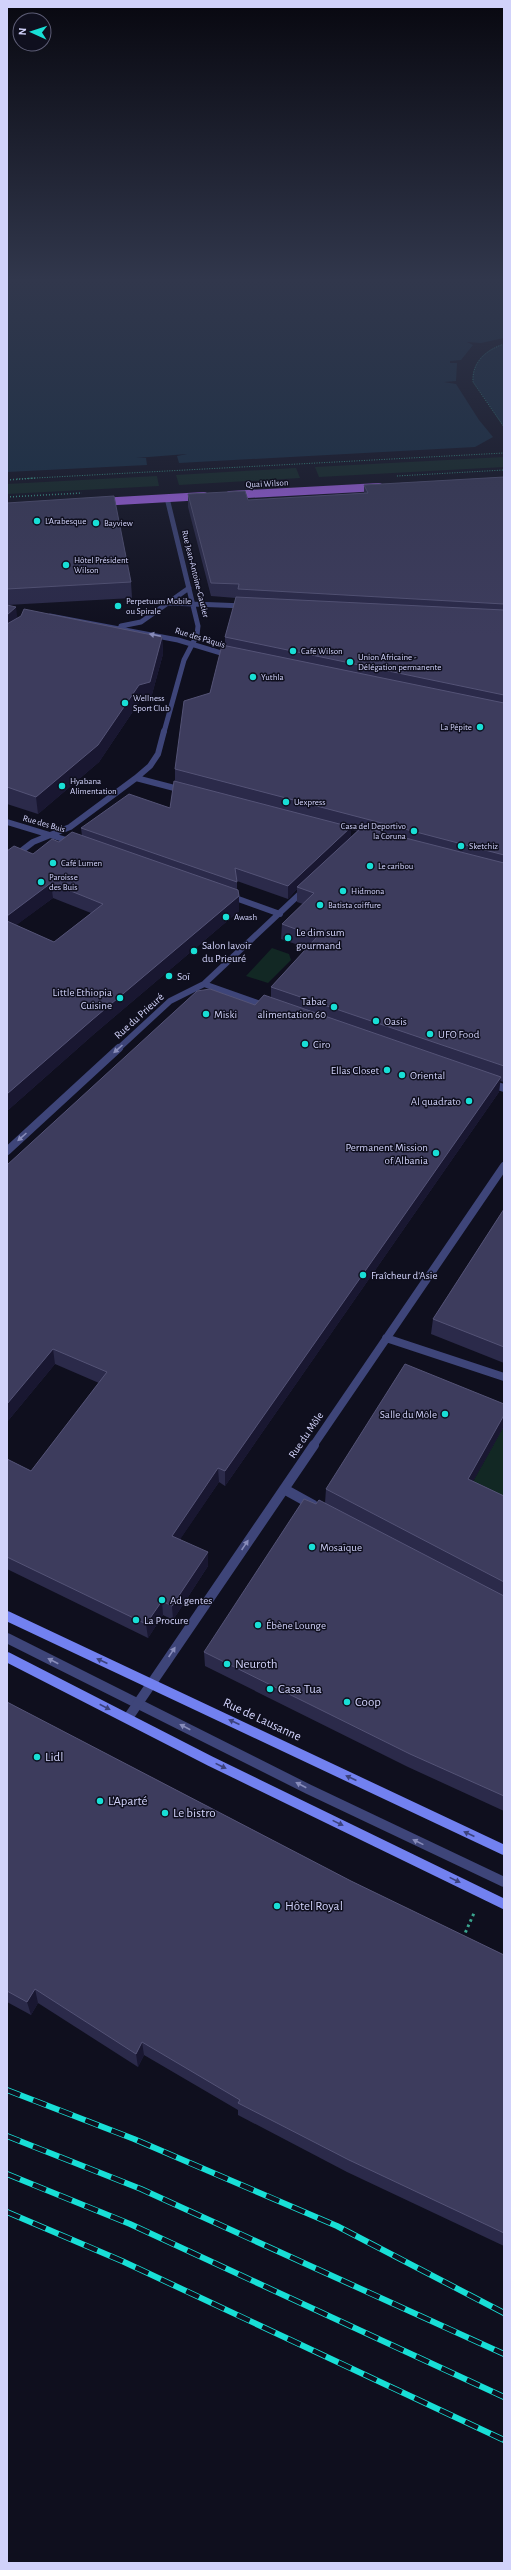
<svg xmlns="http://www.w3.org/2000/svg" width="511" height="2570" viewBox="0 0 511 2570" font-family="'Alegreya Sans',sans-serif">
<rect width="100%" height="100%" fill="#0f0f1e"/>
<path fill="#122824" d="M504,457V467L319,477L315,467Z
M296,468L300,478L179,485L176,475Z
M157,476L159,486L7,494V484Z
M272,948L289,954L291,960L268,983L246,976Z
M504,1426V1512L466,1494Z"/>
<path fill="#142d43" d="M7,278H504V338L481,343L467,342L473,345L461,360L450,361V363H457L456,381L444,382L456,384L479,420L493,437L475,447L179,463L177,456L187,454L136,458H146L147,465L7,472Z
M504,344V427L473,382C470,363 487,348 504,344Z"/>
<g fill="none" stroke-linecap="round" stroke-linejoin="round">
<path stroke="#3aa58f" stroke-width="1" stroke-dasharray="1 1.5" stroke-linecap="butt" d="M504,344C486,350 472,362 473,382L504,427
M397,476L504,470
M17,479L504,453"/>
<path stroke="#3aa58f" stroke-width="1.5" stroke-dasharray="1 2" stroke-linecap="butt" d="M7,480L36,478
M7,497L82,493"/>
<path stroke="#3aa58f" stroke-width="3" stroke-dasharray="2.5 3.5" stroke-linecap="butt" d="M463,1938L474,1913"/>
<path stroke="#3e4579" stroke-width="10" d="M7,1638L308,1789L504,1882"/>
<path stroke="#3e4579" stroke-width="5" d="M169,603L244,606
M50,616L178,640L231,656
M121,626L141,622L189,588
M164,732L184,660L197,635L198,626L167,498"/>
<path stroke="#3e4579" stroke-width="6" d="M136,778L182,790
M7,822L73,842
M7,862L33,842L70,827L136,778L150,766L158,754L164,731
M230,896L280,914
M204,984L266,1006
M118,1049L170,1001L204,984L304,890"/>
<path stroke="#3e4579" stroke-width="8" d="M491,1084L504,1088
M7,1151L119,1048
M386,1338L504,1377
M313,1446L504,1166"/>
<path stroke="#3e4579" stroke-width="10" d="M284,1489L313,1505
M128,1718L314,1445"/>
<path stroke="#7281f0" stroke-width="10" d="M7,1616L504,1850
M7,1657L210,1761L504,1904"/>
<path stroke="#a764ee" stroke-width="8" d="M230,495L379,487
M100,502L204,496"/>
<defs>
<path id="rail" d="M7,2090L134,2139L337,2226L504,2313
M7,2136L141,2189L504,2354
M7,2174L130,2224L504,2397
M7,2212L122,2261L504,2440"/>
</defs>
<use href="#rail" stroke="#18dfd6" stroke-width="6"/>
<use href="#rail" stroke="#0f0f1e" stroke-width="4.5" stroke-dasharray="14" stroke-linecap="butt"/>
</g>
<path fill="#2b2a4a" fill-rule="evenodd" d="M504,477V1082L500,1081L499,1092L225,1486L219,1482L180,1539L208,1566L173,1620L163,1615L148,1638L7,1569V1459L31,1471L99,1383L55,1364L7,1422L255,1005L271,997V987L307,948L281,939L282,924L303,904L297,902V889L288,899L237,881V889L239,896V911L94,1034L7,1111V851L33,854L59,842L82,836L81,828L170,808L175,781V769L210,693L225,645V637L236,598L211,596L188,507V494L248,500L364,493V485ZM351,830L357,831L351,837ZM53,898L91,913L54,942L16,925Z
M7,503L131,582L132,598L7,605Z
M7,605L17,618L162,637L163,654L151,698L140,701L99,762L38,814L7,804Z
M504,1209V1363L431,1334L433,1319Z
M504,1404V1426L473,1481L504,1496V1811L408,1767L205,1666L204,1652L316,1504L325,1503L326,1489Z
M7,1702L351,1881L504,1955V2246L347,2172L238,2115V2110L144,2055L138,2067L38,2003L31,2015L7,2002Z"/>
<path fill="#191731" d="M16,607L18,623L7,633V615Z
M162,637L163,654L151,698L140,701L99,762L38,814L36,797Z
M351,827V839L297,887V889L288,899V886Z
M51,883L53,898L7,932V916Z
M239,896V911L94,1034L7,1111V1094L92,1020Z
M501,1077L499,1092L225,1486V1471Z
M53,1349L55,1364L7,1422V1404Z
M504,1415V1426L466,1494L468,1479Z
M218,1468L219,1482L173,1550L172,1536Z
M208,1552V1566L173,1620L172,1606Z
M162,1601L163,1615L148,1638L146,1624Z
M35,1989L38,2003L31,2015L27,2002Z
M142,2042L144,2055L138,2067L136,2054Z"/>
<path fill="#3d3c5d" stroke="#545376" d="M504,477V604L238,589L239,584L211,583L188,494L245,491L248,500L368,493L364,485Z
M114,496L131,582L7,589V503Z
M236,597L504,610V695L225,637Z
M7,605L16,607L7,615Z
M24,609L162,637L150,682L139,685L98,745L36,797L7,787V624L21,616Z
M222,645L504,703V855L175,769L184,701L210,693Z
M174,781L351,827L288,886L235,868L237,882L81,828L129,794L170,808Z
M362,827L504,863V1066L271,987L317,937L282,924L314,893L297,887Z
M72,832L238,890L239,896L92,1020L7,1094V921L54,942L103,904L51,883L7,916V851L14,846L33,854L52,839L59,842Z
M210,989L255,1005L264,995L501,1077L225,1471L218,1468L172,1536L208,1552L172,1606L162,1601L146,1624L7,1557V1459L31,1471L107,1372L53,1349L7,1404V1165L197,991Z
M504,1209V1347L433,1319Z
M405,1364L504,1404V1415L468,1479L504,1496V1582L326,1489Z
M304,1499L316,1504L319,1500L504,1596V1796L410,1754L204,1652Z
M7,1702L351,1881L504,1955V2233L349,2160L238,2103L240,2100L142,2042L136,2054L35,1989L27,2002L7,1991Z"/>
<defs><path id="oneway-solid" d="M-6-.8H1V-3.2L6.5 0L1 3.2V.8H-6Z"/></defs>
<g fill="#888cba">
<use href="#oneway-solid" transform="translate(155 635) rotate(-168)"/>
<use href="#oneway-solid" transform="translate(118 1049) rotate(138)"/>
<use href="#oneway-solid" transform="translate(22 1137) rotate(138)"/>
<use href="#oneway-solid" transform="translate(245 1545) rotate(-56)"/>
<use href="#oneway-solid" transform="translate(172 1652) rotate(-56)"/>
<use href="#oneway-solid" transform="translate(53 1661) rotate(-153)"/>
<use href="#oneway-solid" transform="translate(185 1727) rotate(-153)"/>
<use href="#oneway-solid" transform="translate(301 1785) rotate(-153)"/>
<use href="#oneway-solid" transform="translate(418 1842) rotate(-154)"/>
</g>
<g fill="#3c427c">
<use href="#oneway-solid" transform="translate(102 1661) rotate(-155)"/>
<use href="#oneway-solid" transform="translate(105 1707) rotate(27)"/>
<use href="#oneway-solid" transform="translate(234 1722) rotate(-156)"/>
<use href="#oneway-solid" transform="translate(221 1766) rotate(26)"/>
<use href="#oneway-solid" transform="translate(351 1778) rotate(-155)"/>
<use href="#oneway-solid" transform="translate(338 1823) rotate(26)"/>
<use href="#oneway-solid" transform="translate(469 1834) rotate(-155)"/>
<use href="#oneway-solid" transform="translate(455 1880) rotate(26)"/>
</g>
<linearGradient id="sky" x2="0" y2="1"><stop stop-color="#080810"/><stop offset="0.44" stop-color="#31374c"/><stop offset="1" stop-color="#31374c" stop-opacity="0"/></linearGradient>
<rect width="511" height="637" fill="url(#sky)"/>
<g fill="#18dfd6" stroke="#0f0f1e" stroke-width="1.5">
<circle cx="37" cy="521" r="4"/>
<circle cx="96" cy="523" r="4"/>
<circle cx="66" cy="565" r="4"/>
<circle cx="118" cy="606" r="4"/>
<circle cx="293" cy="651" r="4"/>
<circle cx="350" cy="662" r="4"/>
<circle cx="253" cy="677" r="4"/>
<circle cx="125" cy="703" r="4"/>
<circle cx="480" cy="727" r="4"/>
<circle cx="62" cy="786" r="4"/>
<circle cx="286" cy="802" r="4"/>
<circle cx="414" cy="831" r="4"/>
<circle cx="461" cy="846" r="4"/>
<circle cx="53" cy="863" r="4"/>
<circle cx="370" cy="866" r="4"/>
<circle cx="41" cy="882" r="4"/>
<circle cx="343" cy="891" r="4"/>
<circle cx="320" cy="905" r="4"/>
<circle cx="226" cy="917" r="4"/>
<circle cx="288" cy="938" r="4"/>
<circle cx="194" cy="951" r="4"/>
<circle cx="169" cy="976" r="4"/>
<circle cx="120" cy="998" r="4"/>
<circle cx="334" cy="1007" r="4"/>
<circle cx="206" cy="1014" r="4"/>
<circle cx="376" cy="1021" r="4"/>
<circle cx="430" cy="1034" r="4"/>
<circle cx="305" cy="1044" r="4"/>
<circle cx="387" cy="1070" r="4"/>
<circle cx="402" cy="1075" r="4"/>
<circle cx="469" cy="1101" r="4"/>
<circle cx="436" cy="1153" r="4"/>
<circle cx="363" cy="1275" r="4"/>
<circle cx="445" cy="1414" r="4"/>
<circle cx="312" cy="1547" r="4"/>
<circle cx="162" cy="1600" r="4"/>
<circle cx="136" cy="1620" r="4"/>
<circle cx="258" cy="1625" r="4"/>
<circle cx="227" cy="1664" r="4"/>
<circle cx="270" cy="1689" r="4"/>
<circle cx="347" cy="1702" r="4"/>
<circle cx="37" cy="1757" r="4"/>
<circle cx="100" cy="1801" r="4"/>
<circle cx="165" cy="1813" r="4"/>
<circle cx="277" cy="1906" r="4"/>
</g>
<g text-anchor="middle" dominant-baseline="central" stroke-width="3" stroke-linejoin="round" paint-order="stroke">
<g font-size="9" fill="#d1d2fa" stroke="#0f0f1e">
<text transform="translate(267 484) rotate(-3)">Quai Wilson</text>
<text transform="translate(195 574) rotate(76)">Rue Jean-Antoine-Gautier</text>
<text transform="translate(200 638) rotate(17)">Rue des Pâquis</text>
<text transform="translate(44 824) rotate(16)">Rue des Buis</text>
</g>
<g font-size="9" fill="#d1d2fa" stroke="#0f0f1e" text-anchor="start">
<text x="45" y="521">L'Arabesque</text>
<text x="104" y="523">Bayview</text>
<text x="74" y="560">Hôtel Président<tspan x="74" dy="10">Wilson</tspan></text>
<text x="126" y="601">Perpetuum Mobile<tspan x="126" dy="10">ou Spirale</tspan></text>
<text x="301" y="651">Café Wilson</text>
<text x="358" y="657">Union Africaine -<tspan x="358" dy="10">Délégation permanente</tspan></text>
<text x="261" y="677">Yuthla</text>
<text x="133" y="698">Wellness<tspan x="133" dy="10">Sport Club</tspan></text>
<text x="472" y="727" text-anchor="end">La Pépite</text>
<text x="70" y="781">Hyabana<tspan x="70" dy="10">Alimentation</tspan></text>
<text x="294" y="802">Uexpress</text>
<text x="406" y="826" text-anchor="end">Casa del Deportivo<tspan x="406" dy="10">la Coruna</tspan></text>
<text x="469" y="846">Sketchiz</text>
<text x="61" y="863">Café Lumen</text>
<text x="378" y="866">Le caribou</text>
<text x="49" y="877">Paroisse<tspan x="49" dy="10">des Buis</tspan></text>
<text x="351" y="891">Hidmona</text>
<text x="328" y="905">Batista coiffure</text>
<text x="234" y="917">Awash</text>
</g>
<g font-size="11" fill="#d1d2fa" stroke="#0f0f1e" text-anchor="start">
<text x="296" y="932">Le dim sum<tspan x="296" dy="13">gourmand</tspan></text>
<text x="202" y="945">Salon lavoir<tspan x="202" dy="13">du Prieuré</tspan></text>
<text x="177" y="976">Soï</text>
<text x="112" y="992" text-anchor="end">Little Ethiopia<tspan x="112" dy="13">Cuisine</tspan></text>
<text x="326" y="1001" text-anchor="end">Tabac<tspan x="326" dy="13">alimentation 60</tspan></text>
<text x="214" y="1014">Miski</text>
<text x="384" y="1021">Oasis</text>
<text x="438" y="1034">UFO Food</text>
<text x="313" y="1044">Ciro</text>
<text x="379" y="1070" text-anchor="end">Ellas Closet</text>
<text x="410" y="1075">Oriental</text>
<text x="461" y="1101" text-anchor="end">Al quadrato</text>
<text x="428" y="1147" text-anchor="end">Permanent Mission<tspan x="428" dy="13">of Albania</tspan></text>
<text x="371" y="1275">Fraîcheur d'Asie</text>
<text x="437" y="1414" text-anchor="end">Salle du Môle</text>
<text x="320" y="1547">Mosaïque</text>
<text x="170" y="1600">Ad gentes</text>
<text x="144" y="1620">La Procure</text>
<text x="266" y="1625">Ébène Lounge</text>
</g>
<g font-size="11" fill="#d1d2fa" stroke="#0f0f1e">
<text transform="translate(139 1016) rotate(-42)">Rue du Prieuré</text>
<text transform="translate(306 1435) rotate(-56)">Rue du Môle</text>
</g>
<g font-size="13" fill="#d1d2fa" stroke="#0f0f1e" text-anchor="start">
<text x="235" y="1664">Neuroth</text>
<text x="278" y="1689">Casa Tua</text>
<text x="355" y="1702">Coop</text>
<text x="45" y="1757">Lidl</text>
<text x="108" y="1801">L'Aparté</text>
<text x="173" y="1813">Le bistro</text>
<text x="285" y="1906">Hôtel Royal</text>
</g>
<g font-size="13" fill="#d1d2fa" stroke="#0f0f1e">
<text transform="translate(262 1720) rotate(25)">Rue de Lausanne</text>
</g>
</g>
<rect width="511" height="2570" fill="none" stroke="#d1d2fa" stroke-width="16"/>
<g transform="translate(32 32) rotate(273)"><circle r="19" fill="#0f0f1e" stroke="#5d5d76"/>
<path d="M0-3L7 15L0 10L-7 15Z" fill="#18dfd6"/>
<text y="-6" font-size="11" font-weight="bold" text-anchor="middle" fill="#d1d2fa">N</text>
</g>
</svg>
